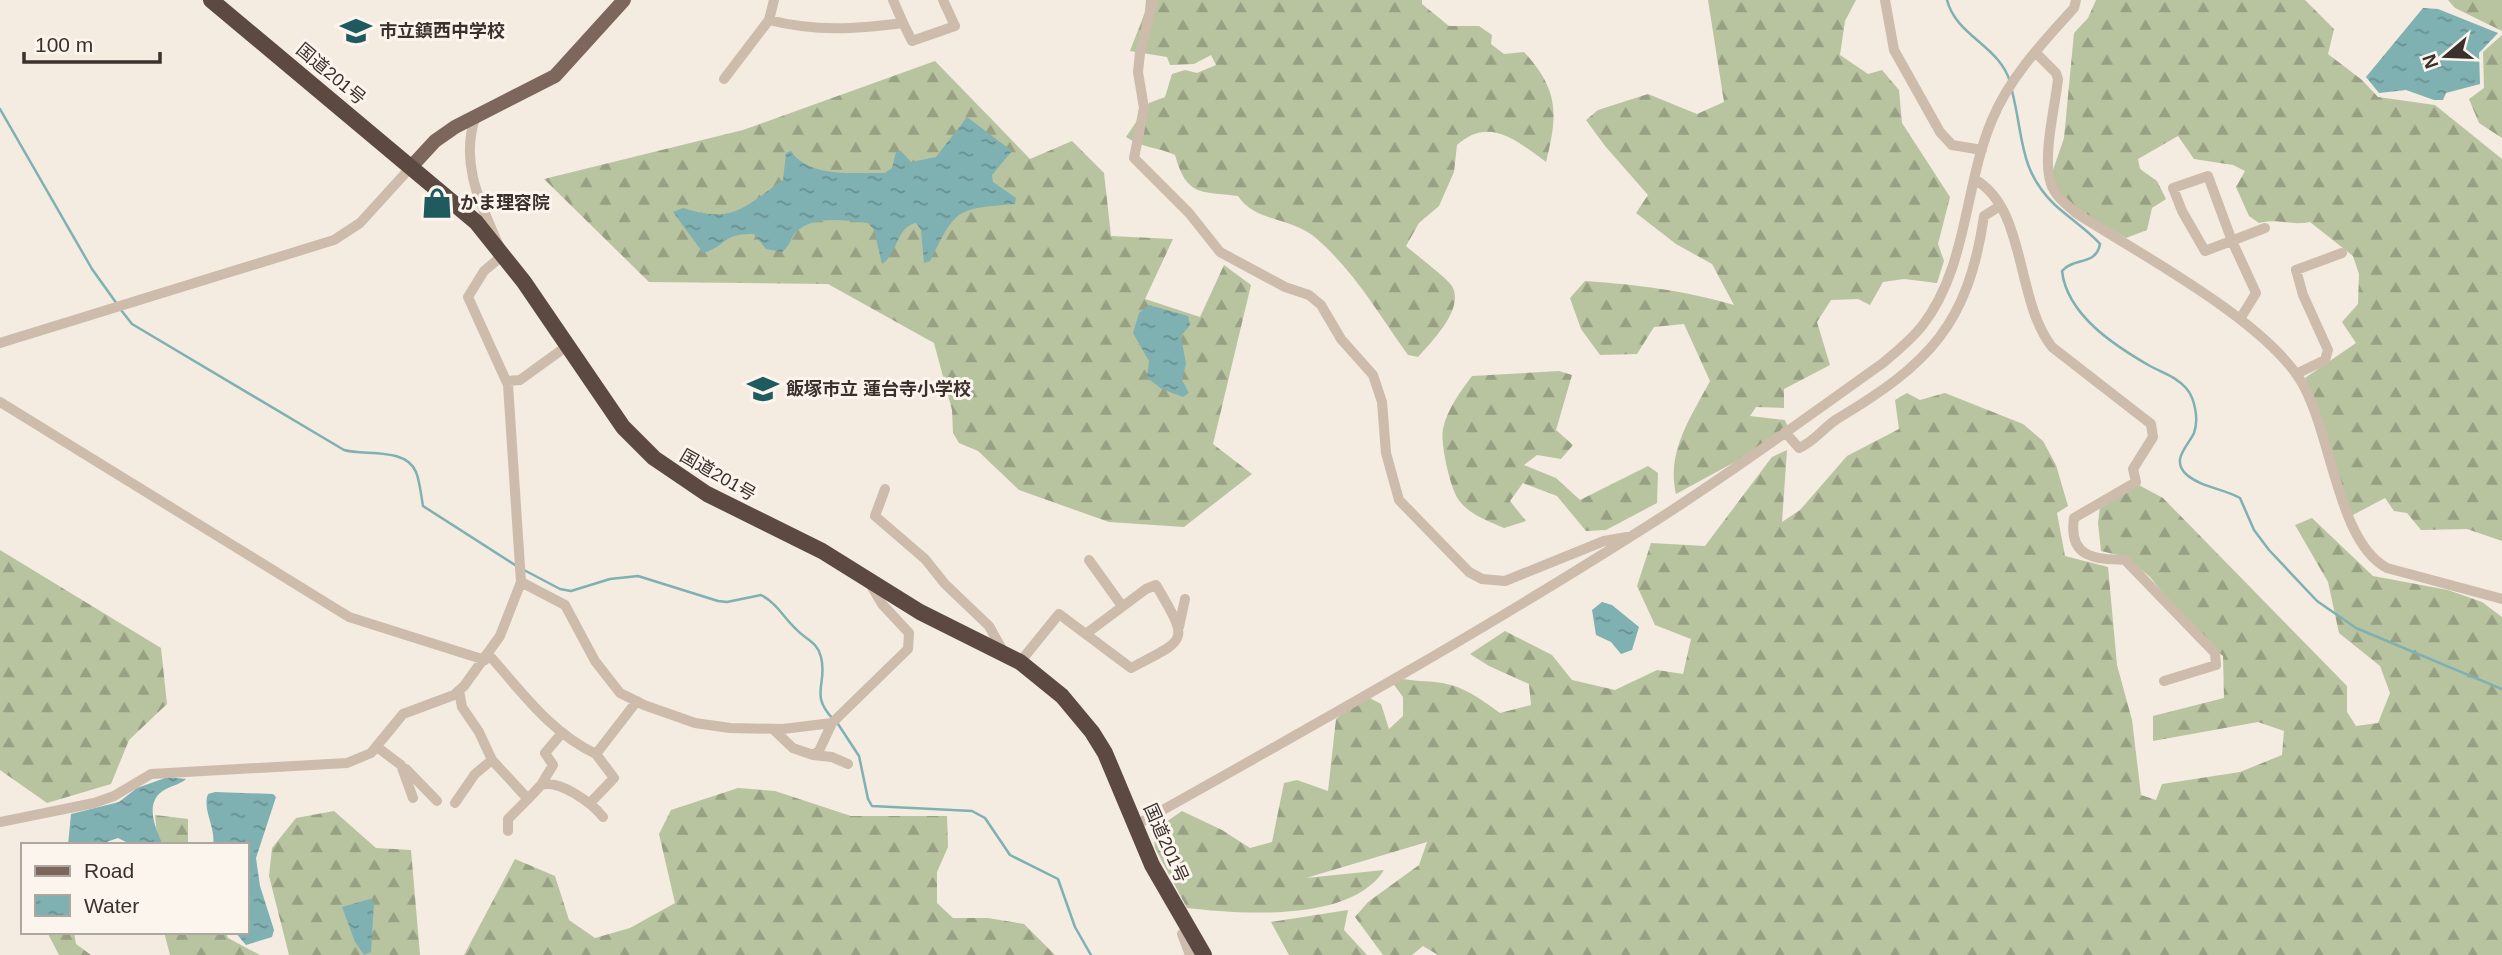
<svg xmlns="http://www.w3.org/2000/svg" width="2502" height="955" viewBox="0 0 2502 955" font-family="Helvetica,'Noto Sans JP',sans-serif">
<defs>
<pattern id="forest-firs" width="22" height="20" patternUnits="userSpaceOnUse" patternTransform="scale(1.75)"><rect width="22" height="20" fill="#b8c4a0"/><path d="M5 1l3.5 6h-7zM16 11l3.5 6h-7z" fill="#97a083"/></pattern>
<pattern id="water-ripples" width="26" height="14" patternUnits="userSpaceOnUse" patternTransform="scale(1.75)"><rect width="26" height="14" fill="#7fb0b2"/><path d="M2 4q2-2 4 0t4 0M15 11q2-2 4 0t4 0" fill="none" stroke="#699091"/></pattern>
</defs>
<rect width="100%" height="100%" fill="#f4ebe1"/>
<path fill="url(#forest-firs)" d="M1146,0H1422V4L1449,26H1479L1492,35L1491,44L1504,54L1524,52C1559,90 1558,114 1546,162C1516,140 1489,116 1457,145L1454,172L1439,206L1419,223L1406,246C1415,254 1448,279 1452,286C1465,309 1431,342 1418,357L1408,355C1379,315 1355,272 1317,239C1291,216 1256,223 1238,196C1200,191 1187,197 1175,155C1158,147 1142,148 1126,137L1149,103L1165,97L1172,74L1185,70L1197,73L1216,65L1211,55L1194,64L1170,65L1167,57L1130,51L1145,12Z
M1708,0H1856L1845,21L1840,55L1868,74L1882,70L1899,90L1902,123L1950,197L1938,244L1944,261L1937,283L1904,279L1883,282L1870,305L1858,299L1831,300L1817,322L1830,365L1784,389V408L1756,407L1750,416L1785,420L1790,432L1676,494C1666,452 1691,417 1710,381L1684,324L1654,327L1637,354L1600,355L1581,329L1570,298L1585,281C1640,285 1681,290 1734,305L1712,264L1676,244L1636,213L1648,195L1605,146L1586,120L1598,110L1648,94L1697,114L1724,102Z
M2096,0H2305L2334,29L2328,54L2362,80L2378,97L2435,105L2502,159V541L2467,529L2421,530L2407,513L2394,511L2385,498L2351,516L2321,416L2305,378L2356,343L2342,322L2358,304L2359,274L2353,256L2310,222C2291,226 2278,218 2259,223L2249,216L2236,187L2245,171L2233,165L2194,159L2178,136L2138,159L2140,169L2157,181L2166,199L2152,208L2147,230L2126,238L2065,203L2051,176L2064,138L2074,33L2088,18Z
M2448,0H2502V31L2455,8Z
M2502,35V138L2479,123L2469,99L2484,88L2483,52Z
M935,61L1030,159L1072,141L1104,173L1111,236L1173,239L1145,299L1200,317L1224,265L1251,285L1213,444L1252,474L1184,527L1109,522L1019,490L978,451L959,443L953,433L952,410L934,343L828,284L649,282L544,179L743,130Z
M1559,371L1572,375L1556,430L1573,445L1561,459L1537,455L1524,465L1556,478L1580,500L1648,466L1658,473L1657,503L1606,530L1586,531L1557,496L1523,483L1510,501L1526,521L1504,528C1488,521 1468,514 1458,499C1450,487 1440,443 1443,429C1447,409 1461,391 1472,376Z
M1907,393L1920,400L1945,393L2023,424L2043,441L2056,465L2068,506L2057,513L2065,556L2108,567L2117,665L2132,720L2141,795L2156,800L2162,784L2240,772L2282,755L2284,731L2258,722L2153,741V716L2224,698L2223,656L2195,633L2150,577L2126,557L2101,551L2098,523L2101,499L2135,483L2163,498L2347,686V712L2356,726L2378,723L2390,693L2380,666L2339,633L2328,582L2295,525L2312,518L2373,576L2448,590L2482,602L2502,617V955H1438L1423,946L1412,955H1383L1355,917L1368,902L1419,865L1427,842L1306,878L1384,870C1351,923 1240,914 1187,908L1155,848L1153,831L1182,811L1222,830L1250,848L1272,842L1284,783L1297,780L1328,791L1336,719L1364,695L1381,704L1389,729L1403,716V697L1392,682C1403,677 1407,680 1419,681C1458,682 1469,691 1500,713L1531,705L1529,684L1489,666L1470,654L1505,631L1552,655L1572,680L1615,690L1657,670L1683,674L1691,639L1655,625L1637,586L1651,543L1705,546L1772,457L1787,450L1782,522L1800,510L1847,456L1899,429L1895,400Z
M0,550L161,648L167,704L129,740L111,784L47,803L0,770Z
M738,788L775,791L851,816H947L948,847L937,872V903L953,918H988L1024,924L1055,955H464L515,859L555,876L569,920L595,938L630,928L675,903L659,834L671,810Z
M334,811L376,848L411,850L420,955H289L269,876L272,848L296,818Z
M155,815L188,819V845H158Z
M1348,910L1344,930L1367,955H1289L1271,922Z
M47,932H74L76,944L91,955H59Z
M164,932H226L228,938L260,955H170Z"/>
<path fill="url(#water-ripples)" d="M2423,8L2438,9L2498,33L2479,53L2480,84L2446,93L2443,100H2434L2406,90L2379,93L2366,77Z
M967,117L1012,151L992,175L993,182L1016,198L1015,204C955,209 957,208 930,261L924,263L921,230L916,223C896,227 898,254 882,264L874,230L868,223C846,221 814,214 795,233C790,239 790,246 782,252L766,249L754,234C722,233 727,246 703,253L673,212L683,208C733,224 743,208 783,180L786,153L791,151C810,179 855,172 885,173L892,168L896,152L901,151L911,162L936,157Z
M1149,305L1188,316L1190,325L1181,336L1186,364L1182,380L1189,393L1183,397L1162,389L1147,378L1149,361L1133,333L1139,313Z
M1602,602L1612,605L1639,627L1632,650L1621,654L1611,642L1596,635L1592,610Z
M168,777L186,779C181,784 173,785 166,789C143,801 155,827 163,845H132L118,838L98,845H68L71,814L119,802L137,788Z
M215,792L273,794L276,797L256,858L260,886L274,930L272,937L246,945L235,932H247V845H213C216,827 202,810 208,794Z
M370,899L374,902L371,952L364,955L355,942L342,907Z"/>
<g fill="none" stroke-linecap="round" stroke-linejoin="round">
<path stroke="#7fb0b2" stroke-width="2.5" d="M1947,0C1956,36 2000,46 2010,82
M2012,91C2024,137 2018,169 2055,205C2068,217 2090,232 2100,244C2096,266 2074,257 2062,271C2067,315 2115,346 2150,366C2163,373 2175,376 2186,388C2195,398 2199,420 2194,433C2188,446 2170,460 2187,475C2201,487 2224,489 2240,498L2254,530L2269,550L2317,601L2356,628L2502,689
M0,109L92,269L117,304
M121,310L132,324L344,450C365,456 406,447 416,472C420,482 421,495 423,506L515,565
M524,570L560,589L571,591L610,579L638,576L718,601L727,602L761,595C778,604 782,616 796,629C806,640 817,641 821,657C828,684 809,694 833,719
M838,724L859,756L868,799L872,806L972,811L985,818L1010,855L1058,879L1075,927L1091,955"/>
<path stroke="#cdbbac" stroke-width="10" d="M774,0L769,20C816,32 856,29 903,23L912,41L955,26L943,0
M893,0L903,23
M1153,0L1140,53L1138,72L1144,108L1134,158L1189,213L1220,252L1285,287L1309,295L1321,305L1341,339L1373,375L1382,402L1386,453L1399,500L1469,572L1482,579L1505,581L1604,541L1627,537
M1885,0L1894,50L1940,132L1952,145L1982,150
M2036,53L2056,73L2058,79C2055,108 2042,157 2051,184C2055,196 2066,204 2076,213C2138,253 2259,317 2299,378C2332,429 2336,541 2387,568L2502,599
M724,79L769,20
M1974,179C2027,208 2015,300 2052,347L2151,424L2153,437L2133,469L2136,482L2074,518C2068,558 2095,559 2125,560L2215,653L2216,665L2164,681
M2240,319L2256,293L2232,241L2208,176L2173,188L2182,211L2205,251L2265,228
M0,343L334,240L360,223L411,167
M2296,374L2325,360L2328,350L2303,295L2296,270L2342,253
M507,381L520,380L567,346
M0,402L349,617L485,660
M1785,432L1799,448C1814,442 1823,428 1837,419C1929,364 1968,325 1984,216L2000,206
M885,489L875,516L925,559L945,584L989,626L1004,653
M1089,560L1122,606
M521,582L565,605L595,661L620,693L644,705L695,723L730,728L783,729L832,723L908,649L909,633L882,604L869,582
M1179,627L1185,599
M489,655C521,691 551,733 596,754L637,701
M1020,662L1059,614L1131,668C1188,638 1190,643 1156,585L1146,589L1087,633
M459,691L462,707L479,732L492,760L528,799L541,785C559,779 592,803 603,817
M773,729L793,748L813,755L819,751L832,723
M377,747L401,765L413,798
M813,755L832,757L848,764
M406,769L437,801
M541,785L553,765L545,753L562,733
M591,802L614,778L596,754
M455,803L475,774L492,760
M0,822L94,803L114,796L151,774L347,763L371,753L403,714L454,695L464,686L500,636L521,582L508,385L468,297L484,271L503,255C483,208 458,166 476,115
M1136,825C1302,732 1469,639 1630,537C1717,483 1800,422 1883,363C1897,351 1911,340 1922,326C1968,267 1964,186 1992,120C2009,78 2044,41 2074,8L2076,0
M508,831V819L528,799
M1188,928L1182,934L1190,955"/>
<path stroke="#7d675c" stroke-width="14" d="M411,167L435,141L455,127L555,76L624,0"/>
<path stroke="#5c4a42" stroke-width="16" d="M211,0L476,222L524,282L623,427L654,458L707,494L822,551L920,612L1020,662L1062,696L1092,732L1105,753L1152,865L1204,955"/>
</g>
<defs>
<symbol id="school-bare" viewBox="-9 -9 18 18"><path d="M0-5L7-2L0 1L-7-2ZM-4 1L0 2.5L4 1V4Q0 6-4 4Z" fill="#1f5a5e" stroke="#fbf5ee" stroke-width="2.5" paint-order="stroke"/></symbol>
<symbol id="shop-bare" viewBox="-9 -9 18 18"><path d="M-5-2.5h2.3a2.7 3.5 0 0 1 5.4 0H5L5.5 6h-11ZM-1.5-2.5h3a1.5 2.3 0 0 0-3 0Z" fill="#1f5a5e" stroke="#fbf5ee" stroke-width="2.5" paint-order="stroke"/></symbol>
</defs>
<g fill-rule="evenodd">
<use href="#school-bare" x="334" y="9" width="44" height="44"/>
<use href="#shop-bare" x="415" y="181" width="44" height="44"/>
<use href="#school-bare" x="741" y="367" width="44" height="44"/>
</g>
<g text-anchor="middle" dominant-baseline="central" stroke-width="6" stroke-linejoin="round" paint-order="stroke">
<g font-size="18" font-weight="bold" fill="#3b302b" stroke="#fbf5ee" text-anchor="start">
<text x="379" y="31">市立鎮西中学校</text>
<text x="460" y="203">かま理容院</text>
<text x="786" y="389">飯塚市立 蓮台寺小学校</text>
</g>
<g font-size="18" fill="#3b302b" stroke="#fbf5ee">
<text transform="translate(331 74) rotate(40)">国道201号</text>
<text transform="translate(718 475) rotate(30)">国道201号</text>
<text transform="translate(1166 843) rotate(66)">国道201号</text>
</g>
</g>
<rect x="21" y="843" width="228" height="91" fill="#fbf5ee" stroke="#aea6a0" stroke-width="2"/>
<rect x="35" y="866" width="35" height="10" fill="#7d675c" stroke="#aea6a0" stroke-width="2"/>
<text x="84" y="878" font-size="21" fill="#3b302b">Road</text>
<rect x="35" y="895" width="35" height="21" fill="url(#water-ripples)" stroke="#aea6a0" stroke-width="2"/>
<text x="84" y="913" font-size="21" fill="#3b302b">Water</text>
<g transform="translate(2446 56) rotate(251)" stroke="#fbf5ee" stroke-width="5" paint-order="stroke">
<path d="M0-5L12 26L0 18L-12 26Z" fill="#3b302b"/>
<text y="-10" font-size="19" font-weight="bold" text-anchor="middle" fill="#3b302b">N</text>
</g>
<path d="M24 52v10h136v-10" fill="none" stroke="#3b302b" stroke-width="3.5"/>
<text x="35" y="52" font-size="21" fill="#3b302b" stroke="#fbf5ee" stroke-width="5" paint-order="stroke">100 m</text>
</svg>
